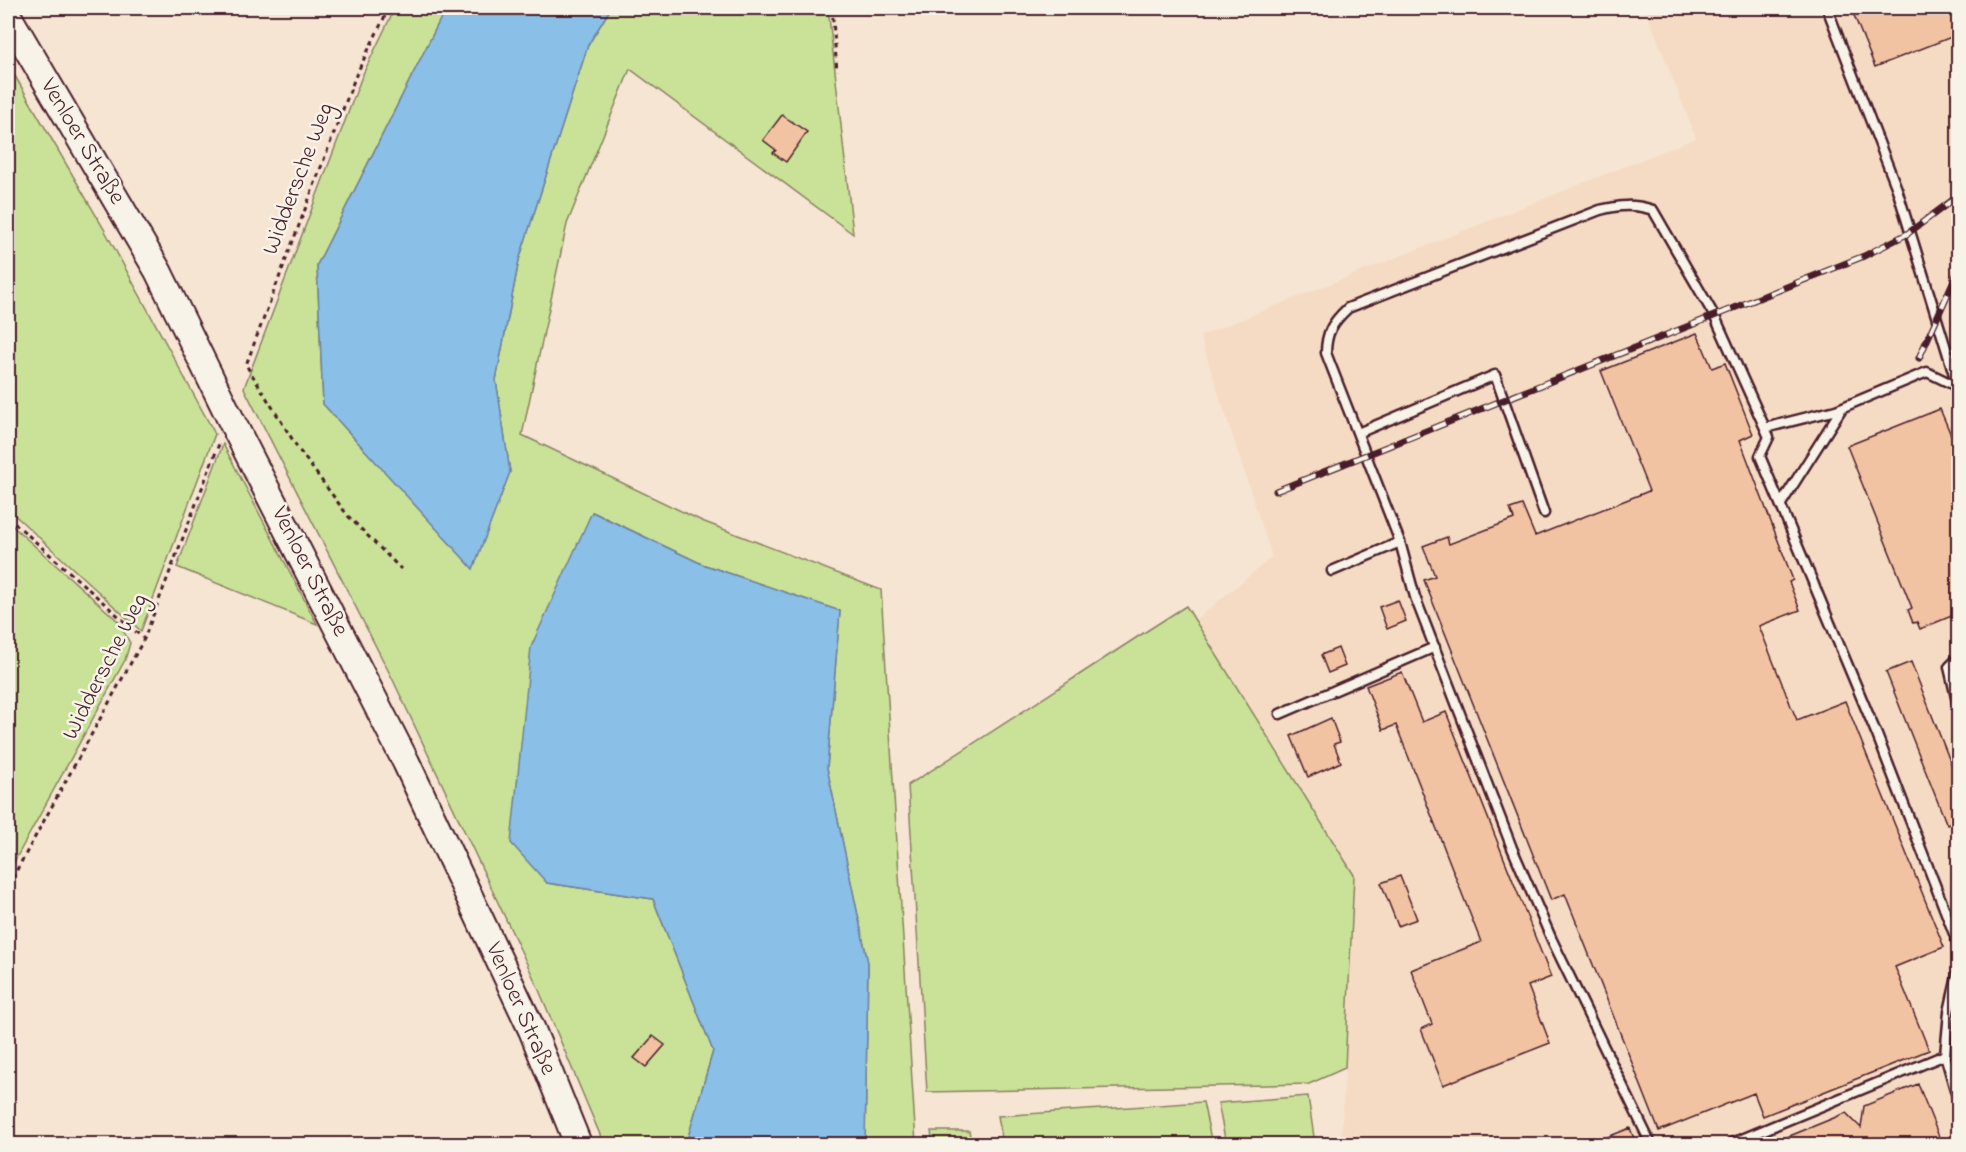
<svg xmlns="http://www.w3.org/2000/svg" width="1966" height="1152" viewBox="0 0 1966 1152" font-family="'Indie Flower',sans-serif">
<rect width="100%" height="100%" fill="#f6e5d3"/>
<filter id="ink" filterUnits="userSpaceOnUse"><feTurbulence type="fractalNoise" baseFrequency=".0167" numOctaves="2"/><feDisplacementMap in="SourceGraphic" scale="12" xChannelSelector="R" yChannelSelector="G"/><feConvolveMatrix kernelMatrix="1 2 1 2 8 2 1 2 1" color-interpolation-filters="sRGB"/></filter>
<g filter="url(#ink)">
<path fill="#f5dbc4" d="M1645,8H1958V1144H1341L1354,875L1194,621L1272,557L1200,336L1696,138Z"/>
<path fill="#c9e298" stroke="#8a8062" stroke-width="1.5" d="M395,8H446L317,265L323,404L473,568L510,472L496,380L519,260L588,45L611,8H828L853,234L630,69L567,224L522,435L702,521L881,590L916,1144H865L868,963L827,768L840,611L702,564L593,512L547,883L653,899L713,1051L686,1144H604L536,983L393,680L244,388L362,76Z
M8,64L104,229L215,434L141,631L8,509Z
M223,444L317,624L177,567Z
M8,522L118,621L130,643L125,660L8,873Z
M1186,606L1354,875L1345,1068L1309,1084L927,1092L908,785C1002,727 1092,665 1186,606Z
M1308,1096L1315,1144H1226L1218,1103Z
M1203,1102L1212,1144H1003L998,1116Z
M931,1131H969L972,1144H933Z"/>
<path fill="#8ac0e8" stroke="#70809c" stroke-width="1.5" d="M446,8H611L588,45L519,260L496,380L510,472L473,569L323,404L317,265Z
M592,512L702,564L840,611L827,768L868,963L865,1144H686L713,1051L653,899L547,883L511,843L531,647Z"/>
<path fill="#f2c3a2" stroke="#4a1f2b" stroke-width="1.5" d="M1851,8H1959V34L1875,67Z
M782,115L807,132L786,162L773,153L776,150L763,140Z
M1697,333L1712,368L1725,363L1753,434L1740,440L1793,580L1789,582L1800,610L1759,626L1791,706L1797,720L1845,701L1944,947L1895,967L1929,1050L1763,1116L1754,1093L1659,1131L1565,894L1551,900L1424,580L1435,576L1423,546L1447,537L1449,544L1514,519L1510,509L1522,505L1535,536L1649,491L1601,371Z
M1940,409L1959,454V613L1920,629L1917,622L1913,623L1908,610L1912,608L1847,446Z
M1398,600L1406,621L1387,629L1379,607Z
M1338,648L1345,666L1328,673L1321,655Z
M1911,662L1959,784V820L1947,825L1886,672Z
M1402,672L1422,722L1446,712L1551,977L1528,986L1550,1043L1443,1085L1421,1029L1432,1024L1411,970L1481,942L1396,725L1383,730L1366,686Z
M1331,718L1340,742L1334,744L1341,762L1308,777L1291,736Z
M1400,876L1417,919L1398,926L1381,883Z
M653,1036L665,1045L646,1067L634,1058Z
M1918,1084L1940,1139L1928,1144H1770L1846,1113L1861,1128L1864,1106Z
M1630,1128L1636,1144H1590Z"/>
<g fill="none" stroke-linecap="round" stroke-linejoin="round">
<defs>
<path id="service" d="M1827,8L1897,189L1957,384
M1765,428L1836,410L1927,372L1958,387
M1358,433L1495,375L1544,513
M1781,504L1842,408
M1400,542L1326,353C1326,332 1333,322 1348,308L1600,210C1620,205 1634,204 1653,210L1715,317L1769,437L1760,456L1877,735L1958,944
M1332,571L1400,542L1415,597L1512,848L1552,940L1651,1144
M1958,658L1949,667L1958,706
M1280,714L1435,647
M1945,1055L1958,1100
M1730,1144L1945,1055L1949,1012L1958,972"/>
<path id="primary" d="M8,16L158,271L232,422L406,762L532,1030L578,1144"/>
</defs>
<use href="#service" stroke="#4a1f2b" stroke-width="13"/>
<use href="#primary" stroke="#4a1f2b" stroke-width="30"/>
<path stroke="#4a1f2b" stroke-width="3" stroke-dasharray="4.5 4.5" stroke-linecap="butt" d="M389,8L356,75L246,365L299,450L348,516L401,569
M832,8L837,71
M8,517L144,639
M8,886L144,639L219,444"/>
<use href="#service" stroke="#f7f3e8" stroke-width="8"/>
<use href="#primary" stroke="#f7f3e8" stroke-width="26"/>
<defs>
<path id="rail" d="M1919,358L1958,271
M1276,491L1864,256L1907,234L1958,196"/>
</defs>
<use href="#rail" stroke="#4a1f2b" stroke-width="7"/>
<use href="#rail" stroke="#f7f3e8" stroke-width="4.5" stroke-dasharray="14" stroke-linecap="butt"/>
</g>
</g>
<g text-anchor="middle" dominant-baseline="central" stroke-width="5" stroke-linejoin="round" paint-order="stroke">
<g font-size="24" fill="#4a1f2b" stroke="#f7f3e8">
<text transform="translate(82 142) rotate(59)">Venloer Straße</text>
<text transform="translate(299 179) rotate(-69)">Widdersche Weg</text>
<text transform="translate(309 572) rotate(63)">Venloer Straße</text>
<text transform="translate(106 667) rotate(-63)">Widdersche Weg</text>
<text transform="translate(520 1009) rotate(66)">Venloer Straße</text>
</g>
</g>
<rect width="1966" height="1152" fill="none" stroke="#f7f3e8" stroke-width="30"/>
<rect x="15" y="15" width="1936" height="1122" fill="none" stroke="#4a1f2b" stroke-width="2" filter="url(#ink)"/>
</svg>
